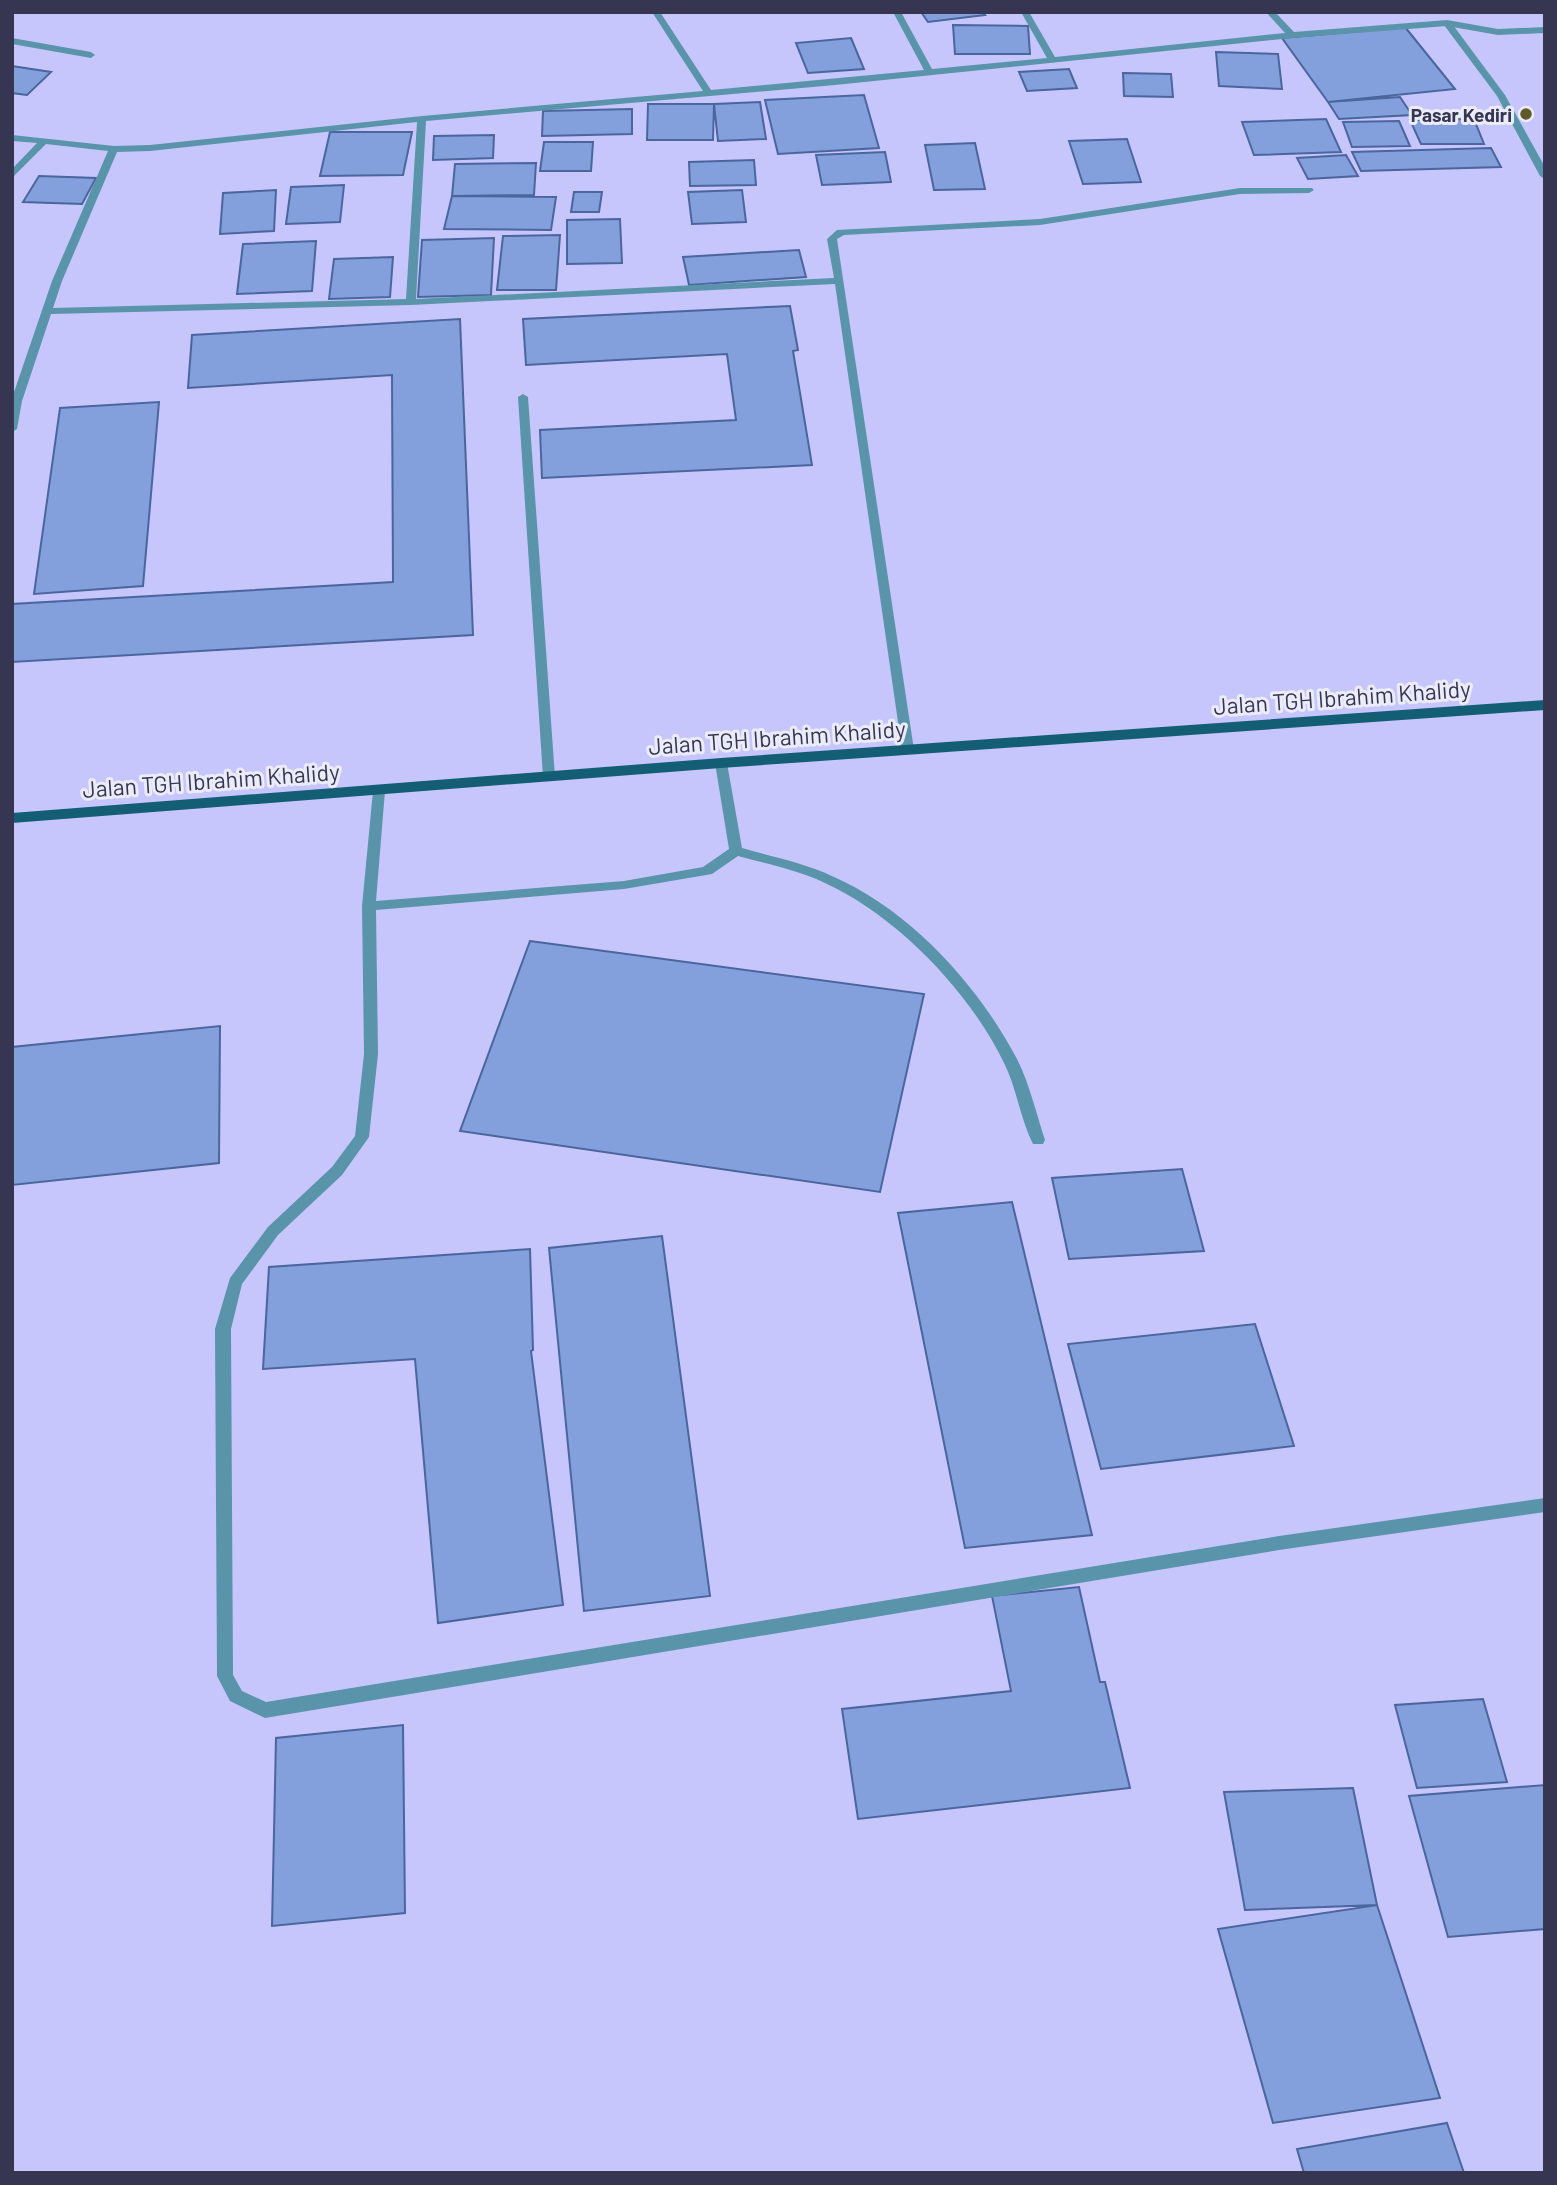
<svg xmlns="http://www.w3.org/2000/svg" width="1557" height="2185" viewBox="0 0 1557 2185" font-family="Barlow,sans-serif">
<rect width="100%" height="100%" fill="#c6c6fd"/>
<path fill="#83a0dd" stroke="#4b659e" stroke-width="2" d="M921,12H982L985,15L928,22Z
M953,25L1028,26L1030,54H955Z
M1405,27L1455,89L1328,102L1282,38Z
M851,38L864,69L808,73L796,43Z
M1216,52L1278,54L1282,89L1219,86Z
M12,66L51,72L27,95L12,93Z
M1069,69L1077,88L1027,91L1019,72Z
M1123,73L1171,74L1173,97L1124,96Z
M864,95L879,148L778,154L765,100Z
M1400,97L1412,115L1339,119L1328,102Z
M760,102L766,139L718,141L714,104Z
M648,104H714L713,140H647Z
M632,109V134L542,136L543,111Z
M1326,119L1341,152L1254,155L1242,122Z
M1474,119L1484,144H1421L1410,120Z
M1399,121L1410,146L1352,147L1343,122Z
M330,132H412L403,175L320,176Z
M494,135L493,158L433,160L434,136Z
M1127,139L1141,182L1083,184L1069,141Z
M544,142H593L591,171H540Z
M975,143L985,189L934,190L925,145Z
M1491,148L1501,167L1361,171L1352,152Z
M885,152L891,182L822,185L816,155Z
M1346,155L1358,176L1308,179L1297,158Z
M754,160L756,185L690,186L689,162Z
M536,163L534,195L452,196L455,164Z
M39,176L96,178L82,204L23,202Z
M344,185L340,222L286,224L291,187Z
M276,190L274,231L220,234L223,193Z
M742,190L746,222L692,224L688,192Z
M574,192H602L599,212H571Z
M452,196L556,197L551,230L444,229Z
M620,219L622,263L567,264V220Z
M560,235L556,290H497L503,236Z
M494,238L491,295L418,297L422,240Z
M316,241L312,291L237,294L243,244Z
M799,250L806,277L689,285L683,257Z
M393,257L390,297L329,299L334,259Z
M790,306L798,350L793,351L812,465L542,478L540,430L736,420L727,354L526,365L523,319Z
M460,319L473,635L12,662V604L393,582L392,375L188,388L192,335Z
M159,402L143,586L34,594L60,408Z
M530,941L924,994L880,1192L460,1131Z
M220,1026L219,1163L12,1185V1047Z
M1182,1169L1204,1251L1069,1259L1052,1178Z
M1012,1202L1092,1535L965,1548L898,1213Z
M662,1236L710,1596L584,1611L549,1248Z
M530,1249L533,1350L531,1351L563,1605L438,1623L415,1359L263,1369L269,1267Z
M1255,1324L1294,1446L1101,1469L1068,1344Z
M1079,1587L1100,1682H1105L1130,1788L858,1819L842,1709L1011,1691L992,1596Z
M1483,1699L1507,1782L1417,1788L1395,1705Z
M403,1725L405,1913L272,1926L276,1738Z
M1545,1785V1929L1448,1937L1409,1796Z
M1353,1788L1377,1905L1245,1910L1224,1792Z
M1377,1905L1440,2098L1273,2123L1218,1929Z
M1447,2123L1464,2173H1304L1297,2149Z"/>
<g fill="none" stroke-linecap="round" stroke-linejoin="round">
<path fill="#5a94aa" fill-rule="evenodd" d="M1444,21H1450L1505,95L1545,167V179L1540,176L1497,96L1444,25Z
M523,394L528,397L555,777L549,781L543,777L518,397Z"/>
<path fill="#5a94aa" fill-rule="evenodd" d="M652,12H660L711,90L924,70L893,12H901L932,69L1047,58L1021,12H1029L1055,57L1285,33L1266,12H1275L1294,32L1447,20L1498,29L1545,27V33L1498,35L1447,26L1292,38L835,85L426,121L416,299L834,278L827,239L837,230L1040,219L1240,188H1312L1314,190L1309,193L1240,194L1040,225L844,235L837,239L914,750L908,754L902,750L835,284L411,305L51,314L22,401L17,429L12,432V398L52,281L108,151L46,144L12,178V169L37,143L12,141V135L114,146L150,145L422,116L703,91ZM417,122L406,299L53,308L62,281L117,152L150,151Z
M12,38L91,52L95,55L91,58L12,44Z
M721,759L727,763L742,848C772,857 805,863 834,877C911,911 978,985 1017,1059C1030,1085 1036,1113 1045,1140L1043,1144H1033C1020,1118 1017,1089 1004,1063C970,992 897,916 825,883C798,870 767,864 738,856L712,874L624,889L376,910L378,1054L369,1137L342,1175L278,1235L242,1284L231,1329L233,1675L242,1691L266,1702L1279,1536L1545,1498V1512L1279,1550L265,1718L230,1701L217,1676L215,1329L230,1278L268,1227L332,1167L355,1136L364,1054L362,906L373,791L379,787L385,791L376,901L624,881L703,867L729,849L715,763Z"/>
<path fill="#135e75" fill-rule="evenodd" d="M1545,700V710L721,768L12,823V813L721,758Z"/>
</g>
<circle fill="#5f5b28" stroke="#ebecfa" stroke-width="2.5" cx="1526" cy="114" r="7"/>
<g text-anchor="middle" dominant-baseline="central" stroke-width="6" stroke-linejoin="round" paint-order="stroke">
<g font-size="19" font-weight="bold" fill="#373652" stroke="#ebecfa" text-anchor="end">
<text x="1512" y="114">Pasar Kediri</text>
</g>
<g font-size="23" fill="#373652" stroke="#ebecfa">
<text transform="translate(1342 697) rotate(-4)">Jalan TGH Ibrahim Khalidy</text>
<text transform="translate(777 737) rotate(-4)">Jalan TGH Ibrahim Khalidy</text>
<text transform="translate(211 780) rotate(-4)">Jalan TGH Ibrahim Khalidy</text>
</g>
</g>
<rect width="1557" height="2185" fill="none" stroke="#373652" stroke-width="28"/>
</svg>
